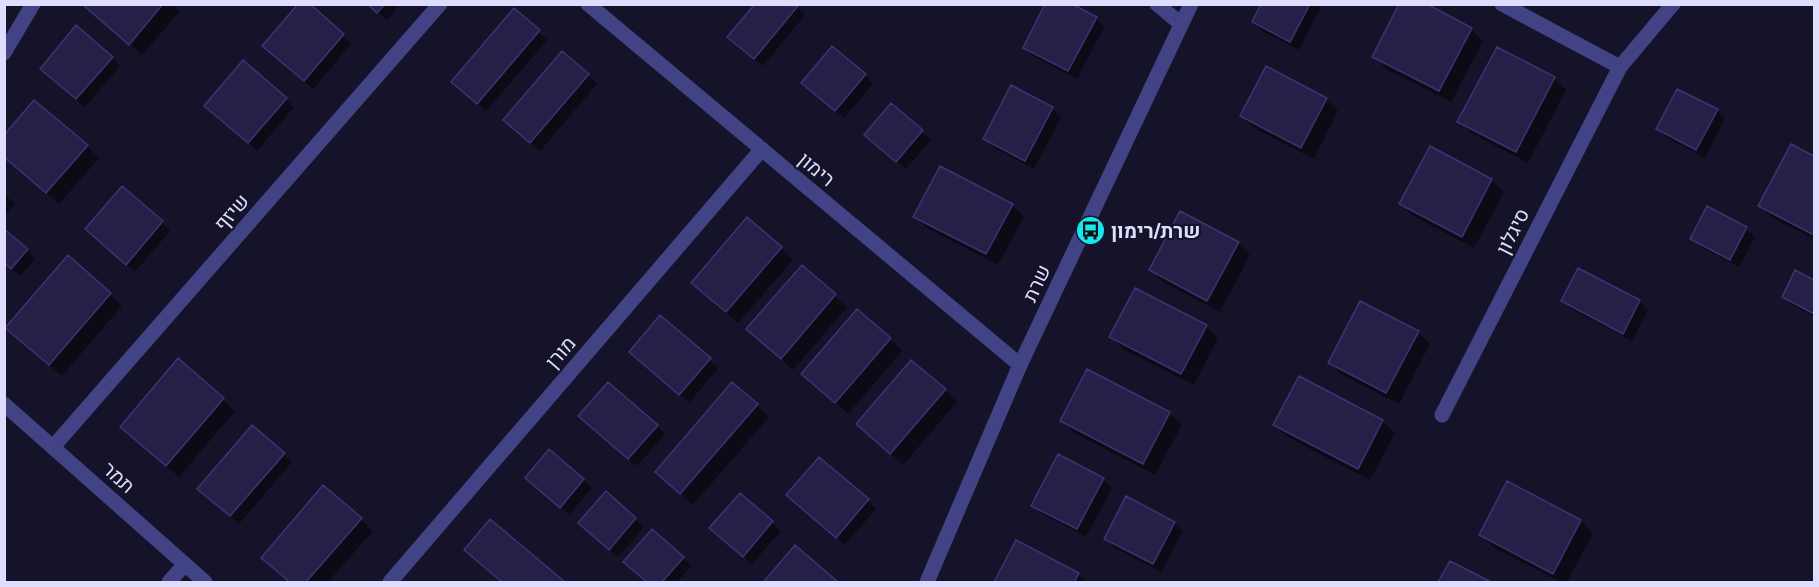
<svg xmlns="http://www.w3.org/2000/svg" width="1819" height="587" viewBox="0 0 1819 587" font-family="'Asap Condensed',Heebo,sans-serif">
<rect width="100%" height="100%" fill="#151329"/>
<path fill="#0007" d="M84,4H173L180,11L142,55Z
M308,4L351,44L313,89L273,54Z
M368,4H400L387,20Z
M757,4H794L805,15L763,66L738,45Z
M1263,4H1323L1299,50L1262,31L1254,22Z
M514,10L547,40L486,111L462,90Z
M1096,18L1104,27L1077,79L1033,56L1025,48Z
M1471,29L1483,41L1451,102L1386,69L1374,56Z
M562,53L597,84L540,151L513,128Z
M112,58L120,66L85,107L50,77Z
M1267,68L1326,99L1338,111L1314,159L1254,128L1242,116Z
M865,75L873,84L844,118L811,91Z
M1554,78L1566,90L1528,163L1471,133L1459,121Z
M286,99L294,107L257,151L215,114Z
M891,105L931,140L906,169L874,143Z
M1052,108L1061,117L1034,169L993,147L985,139Z
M1717,111L1725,119L1705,158L1666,137L1658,129Z
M87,146L99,158L59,204L4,157Z
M1792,146L1814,158V239L1772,218L1760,205Z
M1430,148L1492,180L1504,192L1474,248L1413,216L1401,204Z
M4,194L15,204L4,216Z
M1012,205L1024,217L998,265L927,228L915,216Z
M1708,208L1746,228L1755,237L1739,267L1701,247L1692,239Z
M162,222L170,231L135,272L95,238Z
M1238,243L1250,255L1220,312L1163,282L1151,270Z
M781,248L793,260L738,323L705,295Z
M27,250L35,259L20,276L4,263Z
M68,258L122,306L62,376L20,340Z
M802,267L847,307L793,370L748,329Z
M1579,270L1639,301L1648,310L1632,341L1571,309L1563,301Z
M1796,272L1814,282V317L1792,305L1784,297Z
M661,317L718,368L689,403L639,360Z
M1206,326L1218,338L1194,385L1123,349L1111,336Z
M1418,332L1430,344L1399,404L1342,375L1330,363Z
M890,339L902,351L848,414L803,374Z
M178,360L235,411L179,477L134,438Z
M1088,371L1169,413L1182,425L1155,475L1074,433L1062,421Z
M1299,378L1382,421L1395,433L1370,480L1287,437L1275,425Z
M945,390L957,402L903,465L858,424Z
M757,405L769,417L693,505L669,484Z
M589,425L657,426L665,434L637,466Z
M549,451L592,488L569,515L535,486Z
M284,454L292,462L239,524L208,497Z
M1059,456L1103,480L1112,488L1086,537L1042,514L1033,505Z
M1508,483L1581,521L1593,533L1567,582H1561L1493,547L1481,535Z
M606,493L644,527L618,557L588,532Z
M740,495L781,531L752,564L719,536Z
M868,501L876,509L845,545L797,503Z
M361,519L373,531L328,582H290L263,558Z
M490,521L563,582H502L466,550Z
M1174,523L1183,531L1161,572L1114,547L1106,539Z
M1016,542L1078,574L1086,582H995Z
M795,547L836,582H770L767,580Z
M683,558L691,566L677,582H648L634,570Z
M1450,563L1488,582H1440Z"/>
<path fill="#262049" stroke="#3c3473" stroke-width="1.5" d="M82,4H163L129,45Z
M298,4H310L344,34L304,81L262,46Z
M367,4H385L377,13Z
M755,4L798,6L754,59L727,37Z
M1045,4H1072L1097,17L1068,71L1023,48Z
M1261,4H1310L1290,42L1252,22Z
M1399,4H1427L1472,28L1439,91L1372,57Z
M514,8L540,30L477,104L451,82Z
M76,25L113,57L76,99L40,69Z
M832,46L866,74L835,111L801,83Z
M1497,47L1555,77L1516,152L1457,122Z
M562,51L589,74L530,143L503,120Z
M243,60L287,98L248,143L204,106Z
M1266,66L1327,98L1301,148L1240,116Z
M1011,85L1053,107L1025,161L983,139Z
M1677,89L1718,109L1696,150L1656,129Z
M34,100L88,145L46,193L4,157V135Z
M891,103L923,130L896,162L864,135Z
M1791,144L1814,156V235L1758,206Z
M1430,146L1492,179L1462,237L1399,204Z
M940,166L1013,204L986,254L913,217Z
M122,186L163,221L126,265L85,229Z
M1707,206L1747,227L1730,260L1690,239Z
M1180,211L1239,242L1207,301L1149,270Z
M747,217L782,247L726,312L691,283Z
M4,229L28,249L11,269L4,263Z
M68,255L111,293L49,365L5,328Z
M802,265L836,294L781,359L746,329Z
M1578,268L1640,300L1623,334L1561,301Z
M1795,270L1814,280V314L1782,297Z
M1135,288L1207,325L1181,374L1109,337Z
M1360,301L1419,331L1386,393L1328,363Z
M857,309L891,338L835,403L801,374Z
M660,315L711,358L679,395L629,352Z
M178,358L224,398L166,466L120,427Z
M911,360L946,389L890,454L856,424Z
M1087,369L1170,412L1143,464L1060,421Z
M1299,376L1383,420L1358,469L1273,425Z
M608,382L658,425L628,459L578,416Z
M732,382L758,404L680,494L655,472Z
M252,425L285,453L230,516L197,489Z
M549,449L584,479L560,508L525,478Z
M1058,454L1104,478L1077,529L1031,506Z
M819,457L869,499L836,538L786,495Z
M1507,481L1581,520L1553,574L1479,535Z
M323,485L362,518L306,582H290L261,558Z
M606,491L636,518L609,550L578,523Z
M740,493L773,521L743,557L709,528Z
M1126,496L1175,522L1153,564L1104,539Z
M490,519L565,582H502L464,550Z
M652,529L684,557L662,582H647L623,562Z
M1016,540L1079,573L1074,582H994Z
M795,545L838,582H768L765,580Z
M1450,561L1491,582H1438Z"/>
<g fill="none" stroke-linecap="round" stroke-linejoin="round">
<path stroke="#414385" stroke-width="15" d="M588,4L1020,365
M1157,4L1181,24
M1502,4L1620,67
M4,53L33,4
M4,404L205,582
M1442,415L1620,67L1673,4
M53,447L440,4
M169,582L185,564
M390,582L762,149"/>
<path stroke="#414385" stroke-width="15" d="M927,582L1020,365L1191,4"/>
</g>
<defs>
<symbol id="bus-disc" viewBox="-11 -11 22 22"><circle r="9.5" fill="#16e7ef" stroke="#151329"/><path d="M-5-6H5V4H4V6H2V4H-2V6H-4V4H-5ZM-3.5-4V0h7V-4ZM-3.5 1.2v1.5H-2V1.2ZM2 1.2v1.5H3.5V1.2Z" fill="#111"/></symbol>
</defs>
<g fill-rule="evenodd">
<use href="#bus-disc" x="1074" y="214" width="33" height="33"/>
</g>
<g text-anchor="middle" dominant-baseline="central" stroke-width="4.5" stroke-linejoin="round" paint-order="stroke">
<g font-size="20" fill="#dfddfd" stroke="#151329">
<text transform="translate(817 169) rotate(40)">רימון</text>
<text transform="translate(231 212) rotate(-49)">שיזף</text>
<text transform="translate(1512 231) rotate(-63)">סיגלון</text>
<text transform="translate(1036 283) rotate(-65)">שרת</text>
<text transform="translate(560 352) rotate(-49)">מורן</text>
<text transform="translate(119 477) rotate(42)">תמר</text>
</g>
<g font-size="20" font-weight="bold" fill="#dfddfd" stroke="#151329" text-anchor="start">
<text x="1111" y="230">שרת/רימון</text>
</g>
</g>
<rect width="1819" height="587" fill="none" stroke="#dfddfd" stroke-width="12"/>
</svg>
